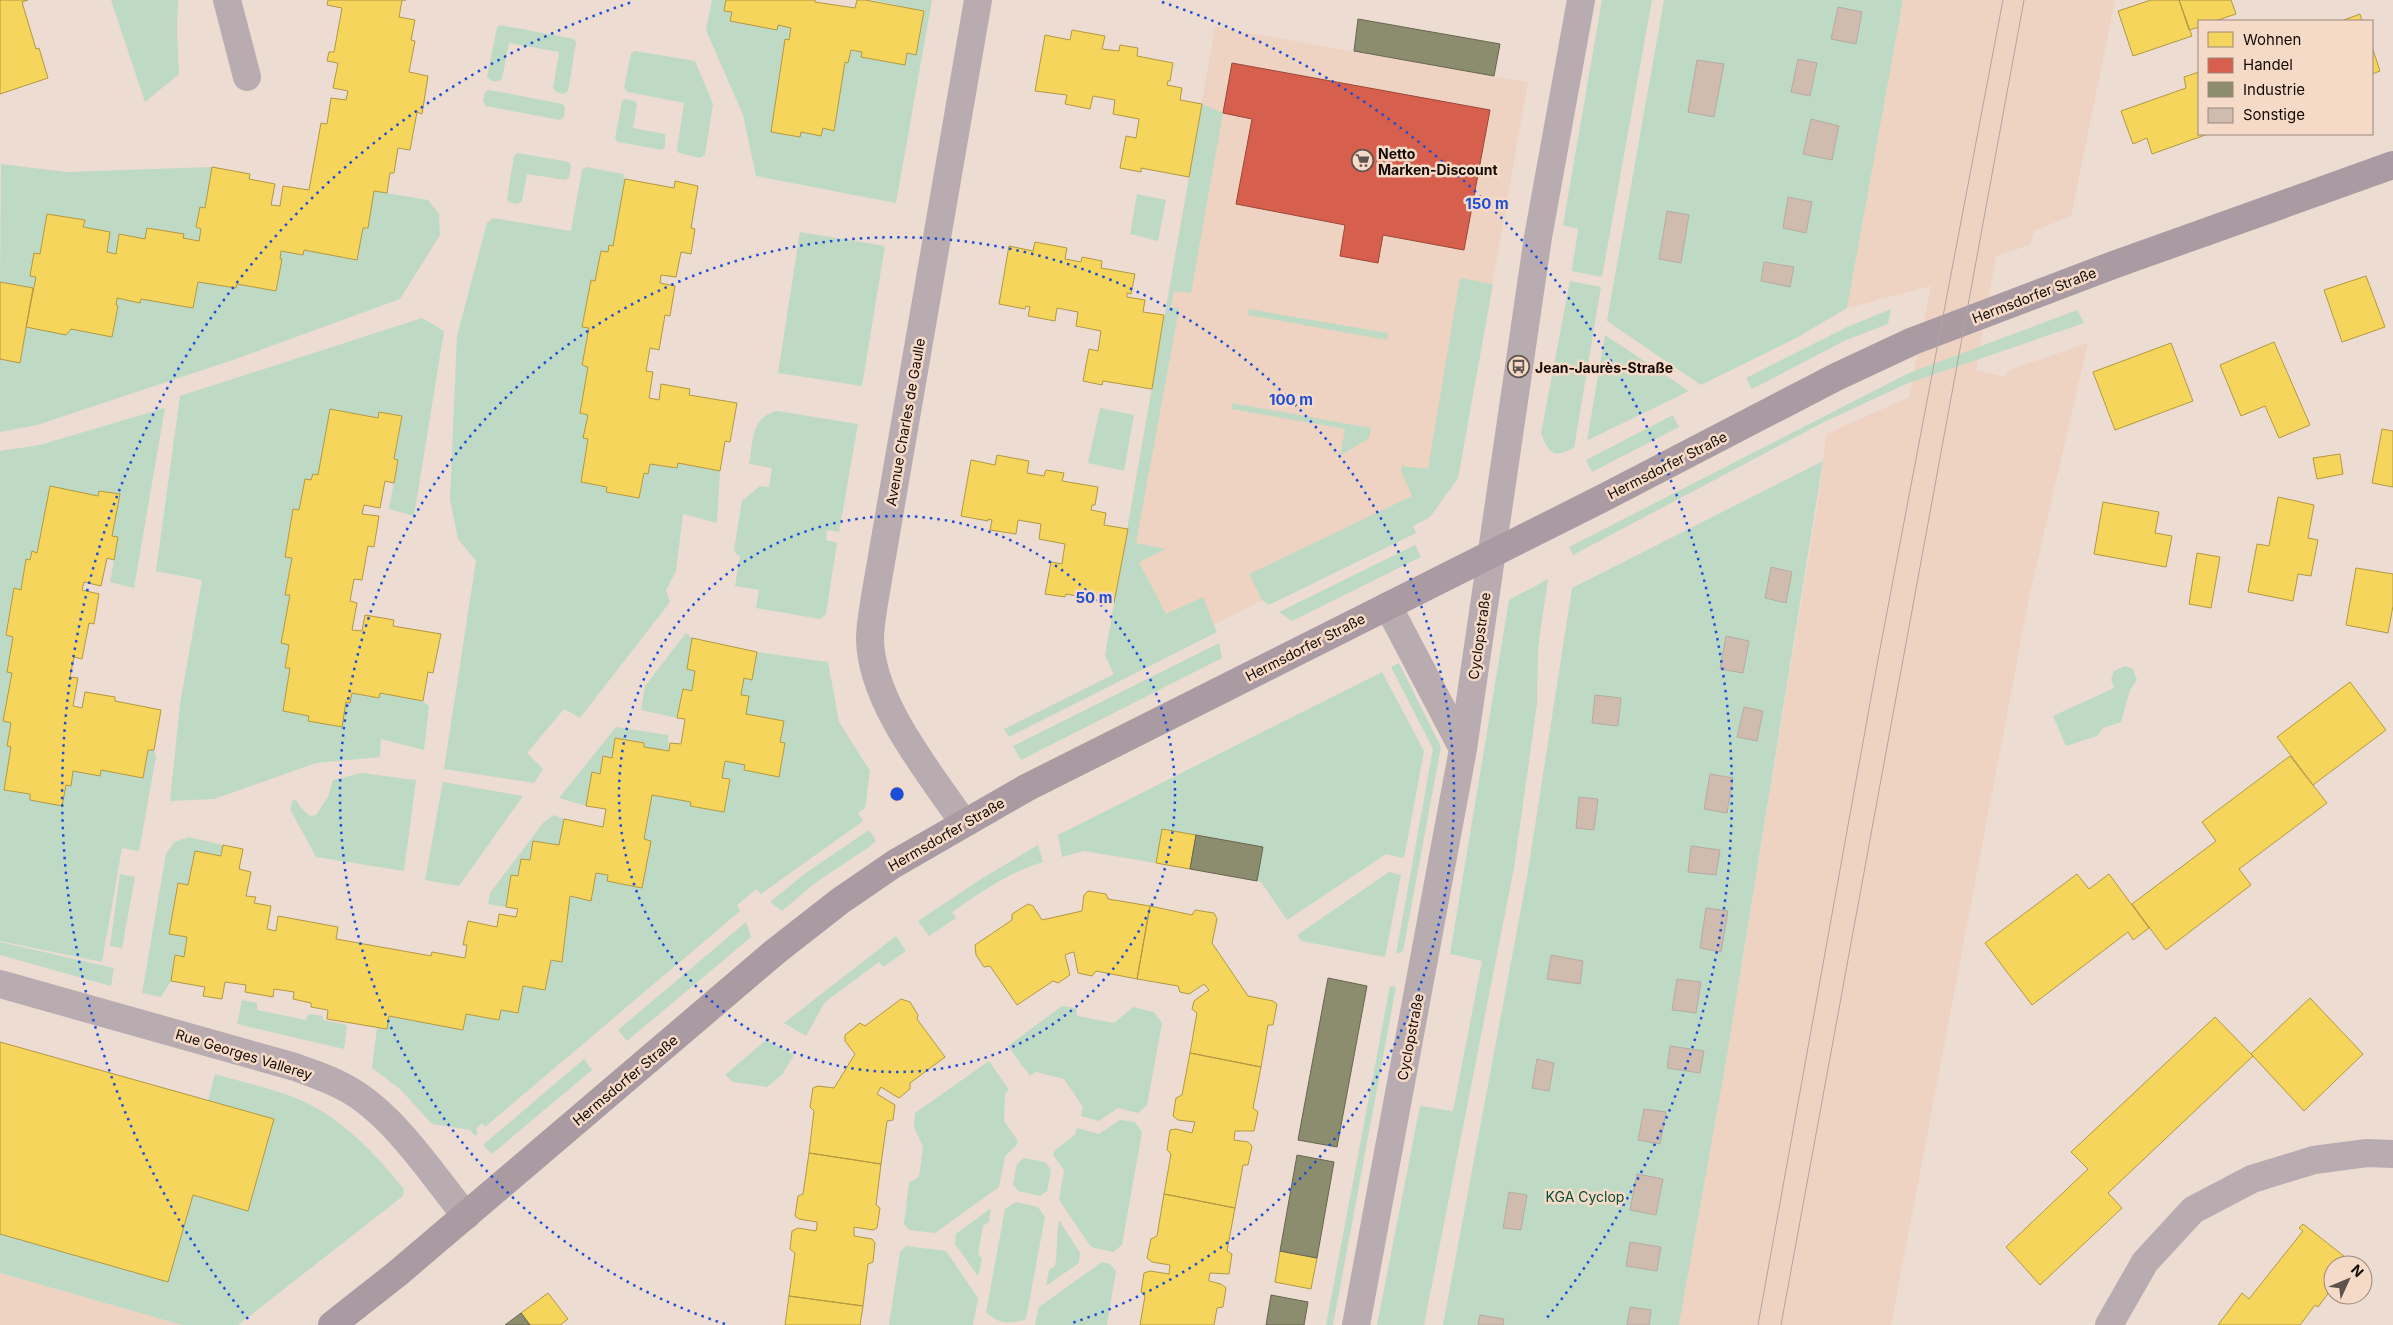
<svg xmlns="http://www.w3.org/2000/svg" width="2393" height="1325" viewBox="0 0 2393 1325" font-family="Inter,sans-serif">
<rect width="100%" height="100%" fill="#ecdcd2"/>
<path fill="#eed3c3" d="M1903,0H2115L2071,216L2034,231L2030,245L1996,256L1976,370L2006,377L2008,370L2088,343L2030,593L1891,1325H1679L1726,1062L1819,494L1826,434L1909,397L1931,286L1847,308Z
M1215,27L1528,82L1458,478L1430,517L1114,674L1105,656Z
M0,1273L159,1318L182,1325H0Z"/>
<path fill="#bedac5" d="M111,0H178L177,31L179,74L145,102Z
M712,0H726L724,11L732,12L731,21L776,30L778,25L791,28L789,40L785,39L771,132L800,137L801,132L821,136L823,128L834,130L845,62L848,63L851,50L862,52L861,57L904,65L907,53L916,55L924,11L873,0H932L896,203L756,176L743,115L706,30Z
M1602,0H1652L1602,277L1572,271L1578,229L1563,225Z
M1664,0H1903L1847,308L1796,338L1701,385L1607,321Z
M500,25L574,39L576,43L568,91L563,94L556,92L553,88L559,52L509,43L502,79C495,83 492,82 487,77L497,27Z
M635,51L695,61L713,104L705,155L700,158L679,153L677,150L684,103L628,92L624,88L631,53Z
M489,90L563,104L565,108L564,117L560,120L486,106L483,101L485,92Z
M625,99L635,101L637,104L633,128L665,134V147L662,150L618,142L615,138L622,101Z
M1202,104L1223,113L1191,293L1174,291L1171,307L1179,309L1136,543L1166,549L1139,562L1166,614L1203,597L1217,632L1009,737L1004,729L1114,674L1105,655Z
M518,153L569,162L571,166L569,177L566,180L527,174L522,201L518,204L509,202L507,199L514,156Z
M1,164L66,172L212,167L205,208L200,207L196,227L201,229L199,241L183,238V234L148,228L145,239L119,234L116,254L107,252L110,232L83,227L84,220L47,214L40,254L34,253L30,275L36,277L33,288L0,282Z
M586,167L623,174L625,179L613,246L609,245L608,252L601,251L595,281H591L582,326L589,328L583,365L588,367L580,413L588,415L584,438L588,439L581,482L607,487L606,492L639,498L644,473L648,474L650,464L676,468L678,463L720,471L717,523L683,514L676,571L666,590L670,602L580,718L564,709L527,753L543,769L534,783L444,769L476,561L458,539L450,499L457,336L487,223L493,218L571,231L582,170Z
M374,191L428,200L439,214L440,235L400,299L230,361L37,425L0,432V359L20,362L26,327L66,334L71,329L112,337L118,306L116,305L117,298L139,303L141,299L198,282L235,288L237,284L276,291L282,260L280,259L281,251L303,255L304,250L363,228H367Z
M1137,194L1166,200L1158,241L1130,234Z
M800,232L885,246L862,386L778,373Z
M1460,278L1493,284L1458,478L1430,517L1413,526L1416,533L1269,605L1262,600L1249,574L1412,496L1401,471L1402,466L1428,469Z
M1570,281L1601,287L1574,448C1554,458 1549,455 1541,433Z
M1249,309L1388,333L1387,340L1248,315Z
M1891,309L1888,324L1846,340L1752,389L1746,378L1847,327Z
M2077,310L2084,323L1906,384L1822,423L1573,555L1569,547L1909,373Z
M422,318L444,331L414,516L389,509L398,460L394,459L402,416L379,412L378,418L330,409L318,475L313,474L311,480L305,479L299,510L293,509L285,556L292,558L285,594L290,595L281,643L289,645L285,667L290,668L283,711L309,716L308,721L341,727L346,702L350,703L352,693L379,698L380,693L423,701L429,706L424,750L381,739L380,757L316,763L214,799L170,801L180,704L202,580L156,571L180,396Z
M1605,335L1689,391L1586,441H1587Z
M1232,403L1371,428L1369,438L1340,456L1345,429L1231,409Z
M165,408L134,588L110,582L118,538L112,536L120,495L99,491L98,496L37,553L32,552L30,560L26,559L21,590L14,589L6,634L13,637L7,671L12,673L3,721L11,723V747L4,790L30,794V800L62,806L66,785H71L73,771L100,775L101,770L143,778L148,750H154L156,757L139,851L122,848L102,962L0,941V451L40,445Z
M1100,408L1134,415L1124,471L1088,463Z
M777,411L858,424L839,532L827,530L826,540L837,543L826,614L820,619L756,608L759,590L735,586L740,556L737,555L734,550L742,501L760,486L769,487L772,468L749,464C753,442 751,416 777,411Z
M1673,415L1679,427L1592,472L1586,460Z
M1823,461L1726,1062L1679,1325H1443L1528,871L1572,588Z
M1415,545L1421,557L1292,621L1279,612Z
M1548,579L1538,648L1537,704L1514,868L1424,1325H1377L1420,1106L1453,1111L1482,961L1450,954L1509,600Z
M686,633L692,638L687,669L695,671L692,691L682,690L677,718L641,710L645,686Z
M1219,643L1222,658L1021,760L1013,746Z
M757,652L828,662L839,722L870,771L865,808L858,813L863,821L761,894L756,889L737,905L740,911L485,1127L482,1123L476,1129L478,1133L475,1136L470,1130L432,1124L400,1089L372,1068L377,1028L387,1029L389,1016L463,1030L466,1014L499,1020L501,1010L518,1013L523,986L545,990L551,960L562,962L570,896L591,900L596,873L608,875L607,881L641,888L650,841L644,839L652,795L691,802L690,806L724,812L730,779L722,778L725,761L745,765V770L779,776L785,743L780,742L784,721L746,714L741,695L744,678L752,679Z
M1399,663L1441,747L1403,951L1396,954L1433,749L1391,667Z
M2125,666L2133,669L2137,680L2130,690L2121,722L2103,728L2097,736L2066,746L2053,716L2114,688L2111,680L2114,671Z
M1382,672L1424,751L1404,858L1386,854L1287,920L1261,882L1257,881L1262,847L1162,829L1156,863L1084,851L1062,857L1058,835Z
M616,727L668,735L669,751L644,747V743L615,738L612,758L603,756L600,774L593,772L586,806L559,798Z
M361,773L416,780L404,871L316,857L290,809L293,800H296L301,808L310,816L316,815L328,797L333,780Z
M443,782L523,796L459,886L425,880Z
M554,815L564,819L559,845L534,841L530,860L521,859L518,876L511,875L506,907L488,904L490,893L543,823Z
M869,830L876,841L869,847L815,883L782,911L770,902L807,872Z
M189,837L223,845L221,856L195,851L188,885L178,884L169,933L187,937L184,957L175,955L171,981L161,997L142,993L166,854L174,842Z
M1038,845L1043,862C1009,872 981,892 952,912L956,918L929,936L918,921L981,879Z
M1389,872L1401,875L1385,957L1301,941L1297,935Z
M120,874L135,877L122,948L110,946Z
M746,922L751,937L627,1041L618,1030Z
M896,936L906,951L883,967L879,962L825,1002L806,1036L784,1023Z
M0,942L114,968L111,986L0,955Z
M1390,986L1396,987L1333,1325H1326Z
M242,1000L257,1003V1010L306,1020L308,1014L323,1016V1020L347,1025L344,1049L237,1024Z
M1062,1006L1076,1008L1077,1016L1114,1023L1133,1007L1154,1012L1162,1023L1147,1105L1138,1113L1118,1108L1099,1121L1081,1116L1083,1107L1064,1079L1036,1072L1030,1076L1008,1046Z
M766,1040L794,1055L782,1075L767,1087L733,1082L725,1075Z
M584,1059L592,1070L492,1154L483,1145Z
M989,1061L1009,1090L1005,1094L1004,1121L1018,1141L1016,1146L1005,1156L999,1187L935,1233L909,1230L904,1224L909,1183L919,1177L923,1147L914,1127L915,1113Z
M215,1074C242,1082 271,1088 296,1098C342,1117 373,1152 404,1189L403,1196L238,1325H182L0,1273V1234L193,1195L247,1211L208,1101Z
M1120,1120L1135,1122L1142,1132L1122,1245L1113,1252L1091,1247L1059,1200L1064,1170L1053,1155L1055,1150L1075,1135L1077,1128L1099,1134Z
M1024,1158L1045,1162L1051,1170L1047,1191L1040,1196L1018,1191L1013,1184L1017,1164Z
M1016,1202L1038,1207L1045,1217L1026,1319C1012,1325 997,1324 986,1312L1005,1209Z
M991,1208L989,1222L983,1226L978,1254L982,1259L978,1276L955,1244L956,1234Z
M1059,1220L1080,1253L1079,1263L1046,1286L1049,1270L1055,1266C1058,1250 1056,1236 1059,1220Z
M906,1246L946,1251L978,1298L973,1325H889L900,1252Z
M1102,1262L1110,1264L1116,1271L1107,1325H1035L1039,1307Z"/>
<path fill="#f6d55c" stroke="#b29842" d="M0,0H28L22,2L36,49L39,48L48,78L0,94Z
M328,0H406H402L399,17L415,20L411,40L415,41L409,72L428,76L422,114L417,112L410,150L398,148L394,173H390L387,193L374,191L368,228H363L357,260L304,250L303,255L281,251L280,259H282L276,291L237,284L236,288L198,282L193,308L141,299L140,303L117,298L116,305L118,306L112,337L71,329L66,335L26,327L36,277L30,276L34,253L40,254L47,214L85,220L83,227L110,232L107,252L116,254L119,234L145,239L147,228L184,234L183,238L199,241L201,229L196,227L200,207L205,208L212,167L250,174L249,179L275,184L271,205L280,206L283,186L309,190L321,123L327,124L331,98L346,100L348,91L333,88L338,63L327,61L329,52H334L342,8L327,5Z
M726,0H815V2L855,8L857,0H865L924,11L916,55L907,53L905,65L861,57L862,52L851,50L848,63L845,62L834,131L823,128L821,136L801,132L800,137L771,132L785,39L789,40L791,28L778,25L777,30L730,21L732,12L724,11Z
M2151,0H2179L2192,36L2133,56L2118,11Z
M2179,0H2231L2236,14L2215,21H2199V27L2189,30Z
M2360,14L2362,21H2341Z
M1072,30L1105,36L1102,49L1119,51L1120,45L1138,48L1137,56L1173,63L1170,81H1168L1167,85L1182,88L1180,100L1202,104L1189,177L1141,168V172L1120,168L1126,136L1136,138L1139,119L1113,114L1115,100L1093,96L1090,109L1065,104L1067,95L1035,91L1045,35L1070,40Z
M2372,47L2380,71L2372,74Z
M2199,72V134H2208L2152,154L2147,138L2133,144L2121,111L2186,88L2184,77Z
M625,179L674,188L675,181L698,186L691,228L695,229L691,254L681,252L676,277L661,275L660,283L675,286L670,316L665,315L659,350L650,348L646,371L653,372L649,398L659,400L661,384L690,389L689,395L737,403L730,442L725,441L720,471L678,463L677,468L650,464L648,474L644,473L639,498L606,492L607,487L581,482L588,439L583,438L588,415L580,413L588,367L582,365L589,328L582,327L591,280L595,281L601,251L608,252L609,245L613,246Z
M1035,242L1067,248L1065,259L1081,262L1082,257L1102,261L1101,268L1135,274L1131,294L1127,293V297L1145,300L1143,312L1164,315L1152,389L1103,381L1102,385L1083,381L1089,349L1098,351L1101,331L1076,326L1078,312L1057,308L1055,321L1028,316L1030,307L1026,306L1025,309L999,304L1009,246L1033,251Z
M2366,276L2385,327L2342,342L2324,290Z
M0,282L33,288L20,363L0,359Z
M2274,342L2310,425L2279,438L2265,406L2241,416L2220,365Z
M2171,343L2193,401L2115,430L2093,372Z
M330,409L378,418L379,412L402,416L394,459L398,460L394,483L385,481L380,508L364,505L362,514L379,516L374,547L368,546L362,580L354,579L350,601L357,603L352,630L362,631L365,615L394,620L393,626L441,634L433,673L428,672L423,701L380,693L379,698L352,693L350,703L346,702L342,727L308,721L309,716L283,711L290,668H285L289,645L281,643L290,595H285L292,558L285,557L293,509L299,510L305,479L311,480L313,474L318,475Z
M2382,429L2393,431V487L2372,483Z
M2340,454L2343,474L2317,479L2313,458Z
M997,455L1029,461L1027,473L1044,476L1046,470L1064,473L1062,481L1098,487L1095,505H1092L1091,510L1106,513L1104,525L1128,529L1114,603L1066,594L1065,597L1045,594L1051,562L1062,564L1065,544L1039,539L1041,524L1018,520L1016,534L990,530L992,520L988,519V521L961,516L971,460L995,465Z
M50,486L98,496L99,491L120,494L112,536L118,537L114,560L107,558L101,586L84,582L82,590L99,594L94,624L89,623L82,659L74,657L70,677L78,678L73,706L82,708L85,692L115,697V701L161,710L154,750H148L143,778L101,770L100,776L73,771L71,786L66,785L62,806L30,800V794L4,790L11,747L7,746L11,723L3,721L12,673L7,672L13,637L6,635L14,588L21,590L26,559L30,560L32,551L37,553Z
M2278,497L2314,505L2308,538L2318,540L2311,576L2298,574L2293,601L2248,592L2257,544L2269,546Z
M2103,502L2159,512L2155,533L2172,536L2166,567L2094,554Z
M2197,553L2220,557L2211,608L2189,604Z
M2356,568L2393,574V606L2388,633L2346,625Z
M692,638L757,652L752,680L744,678L741,695L749,696L746,714L784,721L780,742L785,743L779,777L744,770L745,765L725,761L722,778L730,779L724,812L690,806L691,802L652,795L644,839L651,841L642,888L607,881L608,875L596,873L591,901L570,896L562,962L551,960L545,990L523,986L518,1013L501,1010L499,1020L466,1014L463,1030L389,1016L387,1029L327,1019L328,1010L311,1007V1003L293,999L294,992L274,989L273,997L245,992L246,985L225,982L222,999L203,996L205,987L171,981L175,955L184,957L187,937L169,934L178,883L188,885L195,851L221,856L223,845L243,849L239,869L251,872L246,896L256,897L254,903L271,906L267,929L276,931L278,916L338,927L336,939L431,956L432,952L465,958L467,945H463L468,921L497,927L499,914L516,917L518,909L506,907L511,875L518,876L521,859L530,860L533,841L559,845L564,819L603,827L606,809L586,806L592,772L600,774L603,756L612,758L615,738L644,743V747L669,751L670,743L681,744L685,719L677,718L683,689L692,691L695,671L687,669Z
M2350,682L2386,730L2313,785L2277,737Z
M2290,756L2327,803L2239,869L2251,885L2166,950L2132,904L2216,841L2202,822Z
M1162,829L1196,835L1190,869L1156,863Z
M2077,874L2089,889L2109,874L2149,928L2133,940L2128,932L2032,1005L1985,943Z
M1088,891L1106,894L1108,899L1150,906L1137,979L1096,971L1092,976L1078,973L1074,952L1070,953L1065,955L1070,975L1058,983L1053,981L1017,1005L990,966L984,967L976,955L975,945L1012,920V914L1028,904L1033,906L1042,920L1082,911L1084,895Z
M1150,906L1192,915L1195,910L1214,913L1217,919L1212,943L1248,996L1273,1001L1277,1004L1273,1025H1268L1261,1067L1190,1053L1197,1013L1192,1009L1194,1001L1209,990L1204,984L1189,994L1180,992L1178,986L1137,979Z
M2310,998L2363,1054L2304,1111L2251,1054Z
M901,999L910,1002L918,1015L917,1019L945,1057L910,1083V1089L899,1098L881,1087L877,1094L895,1105L893,1120L887,1121L881,1164L809,1153L814,1111L810,1107L813,1088L818,1086L834,1088L855,1054L845,1041V1035L860,1023L865,1026Z
M2215,1017L2253,1056L2108,1193L2122,1208L2040,1285L2006,1247L2088,1169L2071,1152Z
M0,1042L274,1119L248,1211L193,1195L168,1282L0,1234Z
M1190,1053L1261,1067L1253,1108L1258,1112L1254,1131H1235L1234,1140L1248,1142L1252,1146L1248,1165H1243L1235,1208L1164,1194L1171,1154L1167,1150L1170,1130L1176,1129L1192,1133L1195,1122L1178,1120L1173,1116L1176,1098L1182,1095Z
M809,1153L881,1164L876,1205L880,1208L877,1228L873,1230L854,1227V1236L872,1239L875,1243L873,1262L868,1264L863,1306L789,1296L795,1253L790,1249L792,1231L798,1228L816,1231L817,1226V1222L799,1219L795,1216L798,1196L803,1194Z
M1164,1194L1235,1208L1227,1251L1232,1254L1229,1274L1210,1273L1209,1278V1281L1221,1284L1226,1288L1223,1307L1217,1308L1214,1325H1140L1145,1296L1141,1292L1144,1273L1150,1271L1169,1274L1170,1265L1152,1262L1147,1258L1151,1239L1157,1236Z
M2303,1224L2349,1260L2346,1265H2333V1281L2328,1288L2330,1291L2318,1307L2315,1305L2300,1325H2218L2242,1293L2249,1299L2303,1231L2299,1228Z
M1280,1251L1317,1258L1311,1289L1275,1282Z
M548,1293L568,1319L560,1325H530L521,1313Z
M789,1296L863,1306L860,1325H785Z"/>
<path fill="#d6604d" stroke="#9c4637" d="M1232,63L1490,110L1464,250L1383,235L1378,263L1340,256L1345,225L1236,204L1252,119L1223,113Z"/>
<path fill="#8c8c6e" stroke="#68654e" d="M1358,19L1500,44L1494,76L1354,51Z
M1196,835L1263,847L1257,881L1190,869Z
M1328,978L1367,986L1337,1147L1298,1140Z
M1297,1155L1334,1162L1317,1258L1280,1251Z
M1271,1295L1308,1302L1304,1325H1266Z
M521,1313L530,1325H505Z"/>
<path fill="#d0bcaf" stroke="#b7aba4" d="M1838,7L1862,12L1856,44L1831,39Z
M1798,59L1817,63L1810,96L1791,92Z
M1697,60L1724,64L1714,117L1688,112Z
M1811,119L1839,126L1832,160L1803,154Z
M1788,197L1812,202L1806,233L1783,228Z
M1667,211L1689,215L1681,263L1659,259Z
M1764,262L1794,267L1790,287L1761,281Z
M1771,567L1792,572L1786,603L1765,598Z
M1726,636L1749,641L1743,673L1720,669Z
M1595,695L1621,698L1618,726L1592,723Z
M1744,707L1763,711L1757,741L1737,737Z
M1710,774L1733,778L1727,813L1704,809Z
M1579,797L1598,799L1594,830L1576,828Z
M1691,846L1720,850L1716,875L1688,872Z
M1706,908L1728,911L1721,952L1700,948Z
M1551,955L1583,961L1580,984L1547,979Z
M1677,979L1701,982L1696,1013L1672,1010Z
M1670,1046L1704,1051L1700,1073L1667,1068Z
M1537,1059L1554,1063L1549,1091L1532,1088Z
M1644,1109L1666,1112L1660,1144L1638,1140Z
M1637,1174L1663,1179L1656,1215L1630,1210Z
M1509,1192L1527,1195L1521,1230L1503,1228Z
M1630,1242L1661,1247L1657,1271L1626,1266Z
M1630,1307L1651,1310L1649,1325H1627Z
M1480,1315L1504,1319L1503,1325H1478Z"/>
<g fill="none" stroke-linecap="round" stroke-linejoin="round">
<path stroke="#b8acb1" stroke-width="28" d="M227,0L247,77
M1388,606L1463,749
M963,822C929,772 871,702 870,639C870,625 873,610 875,597L978,0
M0,984L295,1067C311,1073 327,1078 342,1086C392,1111 431,1173 466,1216
M1356,1325L1463,749L1538,237L1581,0
M2109,1325L2145,1262L2193,1210L2252,1179L2314,1160L2367,1153L2393,1154"/>
<path stroke="#aa9ba2" stroke-width="28" d="M332,1325L398,1273L776,951L840,901L894,864L1026,788L1603,498L1836,377L1913,341L2116,264L2393,165"/>
<path stroke="#b0a5a4" stroke-width="1" d="M1758,1325L1876,670L2003,0
M1781,1325L2024,0"/>
</g>
<g fill="none" stroke="#1d4ed8" stroke-width="2.5" stroke-dasharray="2.5 5">
<circle cx="897" cy="794" r="278"/>
<path d="M725 1324A557 557 0 1 1 1069 1324"/>
<path d="M248 1319A835 835 0 0 1 632 2M1162 2A835 835 0 0 1 1546 1319"/>
</g>
<defs>
<symbol id="supermarket-ring" viewBox="-11 -11 22 22"><circle r="9.5" fill="#f6dac8" stroke="#5f544d" stroke-width="1.5"/><path d="M-6-5.5h2.5l.6 2H6L4.5 2H-2.5L-4.4-4H-6ZM-1.5 3.2a1.3 1.3 0 1 0 .1 0ZM3 3.2a1.3 1.3 0 1 0 .1 0Z" fill="#5f544d"/></symbol>
<symbol id="bus-ring" viewBox="-11 -11 22 22"><circle r="9.5" fill="#f6dac8" stroke="#5f544d" stroke-width="1.5"/><path d="M-5-6H5V4H4V6H2V4H-2V6H-4V4H-5ZM-3.5-4V0h7V-4ZM-3.5 1.2v1.5H-2V1.2ZM2 1.2v1.5H3.5V1.2Z" fill="#5f544d"/></symbol>
</defs>
<g fill-rule="evenodd">
<use href="#supermarket-ring" x="1350" y="148" width="25" height="25"/>
<use href="#bus-ring" x="1506" y="354" width="25" height="25"/>
</g>
<g text-anchor="middle" dominant-baseline="central" stroke-width="5" stroke-linejoin="round" paint-order="stroke">
<g font-size="14" font-weight="bold" fill="#130a05" stroke="#f6dac8" text-anchor="start">
<text x="1378" y="153">Netto<tspan x="1378" dy="16">Marken-Discount</tspan></text>
<text x="1535" y="367">Jean-Jaurès-Straße</text>
</g>
<g font-size="14" fill="#130a05" stroke="#f6dac8">
<text transform="translate(2034 295) rotate(-21)">Hermsdorfer Straße</text>
<text transform="translate(905 422) rotate(-80)">Avenue Charles de Gaulle</text>
<text transform="translate(1667 465) rotate(-27)">Hermsdorfer Straße</text>
<text transform="translate(1479 636) rotate(-82)">Cyclopstraße</text>
<text transform="translate(1305 647) rotate(-27)">Hermsdorfer Straße</text>
<text transform="translate(946 834) rotate(-30)">Hermsdorfer Straße</text>
<text transform="translate(1410 1037) rotate(-79)">Cyclopstraße</text>
<text transform="translate(244 1054) rotate(17)">Rue Georges Vallerey</text>
<text transform="translate(625 1080) rotate(-40)">Hermsdorfer Straße</text>
</g>
<g font-size="14" fill="#004d35" stroke="#f6dac8">
<text x="1585" y="1196">KGA Cyclop</text>
</g>
</g>
<circle cx="897" cy="794" r="8" fill="#1d4ed8" stroke="#f6dac8" stroke-width="2.5"/>
<g font-size="15" text-anchor="middle" font-weight="bold" fill="#1d4ed8" stroke="#f6dac8" stroke-width="5" stroke-linejoin="round" paint-order="stroke">
<text x="1487" y="209">150 m</text>
<text x="1291" y="405">100 m</text>
<text x="1094" y="603">50 m</text>
</g>
<rect x="2198" y="20" width="175" height="115" fill="#f6dac8" stroke="#9b877a"/>
<rect x="2208" y="32" width="25" height="15" fill="#f6d55c" stroke="#9b877a"/>
<text x="2243" y="45" font-size="15" fill="#130a05">Wohnen</text>
<rect x="2208" y="58" width="25" height="15" fill="#d6604d" stroke="#9b877a"/>
<text x="2243" y="70" font-size="15" fill="#130a05">Handel</text>
<rect x="2208" y="82" width="25" height="15" fill="#8c8c6e" stroke="#9b877a"/>
<text x="2243" y="95" font-size="15" fill="#130a05">Industrie</text>
<rect x="2208" y="108" width="25" height="15" fill="#d0bcaf" stroke="#9b877a"/>
<text x="2243" y="120" font-size="15" fill="#130a05">Sonstige</text>
<g transform="translate(2348 1280) rotate(46)"><circle r="24" fill="#f6dac8" stroke="#9b877a"/>
<path d="M0-4L9 19L0 12L-9 19Z" fill="#5f544d"/>
<text y="-8" font-size="14" font-weight="bold" text-anchor="middle" fill="#130a05">N</text>
</g>
</svg>
